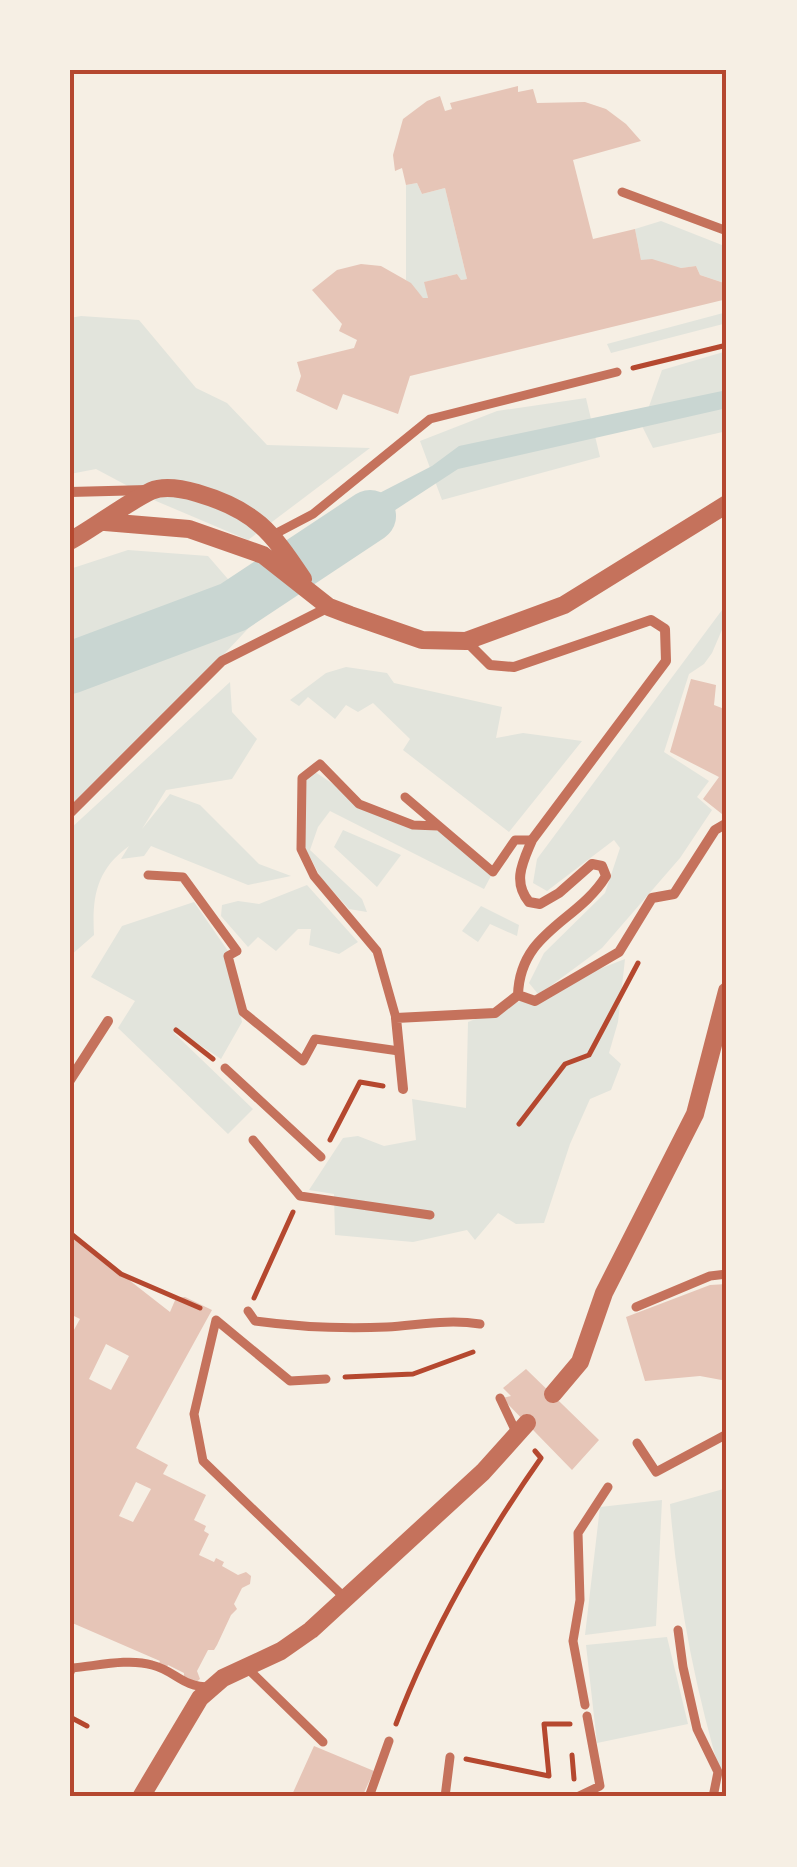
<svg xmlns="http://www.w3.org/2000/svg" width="797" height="1867" viewBox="0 0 797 1867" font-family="Figtree,sans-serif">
<rect width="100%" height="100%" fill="#f6efe4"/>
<path fill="#e2e4dc" d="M417,183L422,194L445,188L467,279L461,280L457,274L425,282L428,298H423L406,280V185Z
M661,221L727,247V284L700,275L696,266L681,268L641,260L635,229Z
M727,312V323L611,353L607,344Z
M81,316L139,320L196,388L227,403L267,445L370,448L248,540L156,501L96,469L70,474V318Z
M727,351V431L653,448L642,426L662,370Z
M586,398L600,457L442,500L420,441L497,411Z
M128,550L208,556L260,616L143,740L70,806V569Z
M725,606L727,618L712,653L704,664L689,674L664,752L709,781L697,797L712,810L680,858L602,948L545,990L625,959L618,1022L609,1053L621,1064L611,1090L590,1099L570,1144L544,1223L516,1224L498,1213L475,1240L467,1230L413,1242L335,1235L334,1194L309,1190L343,1138L358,1136L384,1146L416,1140L412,1099L466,1108L468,1022L538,994L529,983L544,953L605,893L620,848L614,840L547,891L533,883L537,859Z
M346,667L387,673L394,683L502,707L496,738L523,733L582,741L509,832L403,750L410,739L373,703L358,712L346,705L335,719L308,697L299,706L290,700L326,673Z
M230,682L232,712L257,739L232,779L166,790L142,829L170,794L200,805L259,864L291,876L248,885L151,846L144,856L121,859L129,846C96,870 92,897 94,935L70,956V829Z
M315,772L389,821L412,828L436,829L492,874L484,889L330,811L318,827L310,850L362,899L367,912L349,909L321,878L304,846L302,778Z
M343,830L401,855L377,887L334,847Z
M307,885L358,942L339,954L309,945L311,929H298L276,951L258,937L248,947L221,916L222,905L238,901L259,904Z
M194,902L228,951L242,1022L221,1059L177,1030L174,1033L253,1109L228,1134L118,1028L135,1001L91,977L122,926Z
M481,906L519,925L517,936L490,924L478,942L462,931Z
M727,1488V1795C697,1700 678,1603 670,1504Z
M662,1500L656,1626L585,1635L600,1507Z
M667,1637L688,1724L597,1743L586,1645Z"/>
<path fill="#c9d6d2" d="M727,390V408L458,469L314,563L296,536L432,466L459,446Z
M252,570L277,598L242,624L70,688V654L210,602Z"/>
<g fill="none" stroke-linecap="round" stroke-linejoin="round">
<path stroke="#c9d6d2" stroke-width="52" d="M70,668L233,607L370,516"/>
</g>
<path fill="#e6c5b7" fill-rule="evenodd" d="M518,86V92L533,89L537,103L585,102L606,109L626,124L641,141L573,160L593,239L635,229L641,260L652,259L681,268L696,266L700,275L727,284V299L410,376L398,414L343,394L337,410L296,391L301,376L297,362L354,348L357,340L339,331L342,324L312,290L337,270L361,264L381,266L411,283L423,298H428L424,282L457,274L461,280L467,279L445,188L422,194L417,183L406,185L402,168L395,171L393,155L403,119L427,101L440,96L445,111L452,109L450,103Z
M691,679L716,685L714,705L727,710V818L703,799L719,777L670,752Z
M70,1234L170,1312L176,1298L185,1297L212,1310L136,1448L168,1465L163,1474L206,1495L194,1520L206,1526L204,1531L209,1534L199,1555L214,1562L216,1558L224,1562L222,1566L238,1575L246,1572L251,1576L250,1584L242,1588L234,1604L237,1609L231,1615L217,1645L214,1650H208L197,1671L200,1679L195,1683L184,1680V1673L168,1665L166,1669L158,1665L160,1661L70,1622V1337L80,1319L70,1314ZM106,1344L129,1356L111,1390L89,1379ZM136,1482L151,1489L133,1522L119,1516Z
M727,1284V1381L700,1376L645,1381L626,1317L710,1285Z
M526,1369L599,1440L572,1470L502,1398L511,1396L503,1388Z
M314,1746L374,1771L362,1797H291Z"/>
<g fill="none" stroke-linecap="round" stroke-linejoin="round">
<path stroke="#b5482f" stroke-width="5" d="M633,368L727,345
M176,1030L213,1059
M519,1124L565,1064L589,1055L638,963
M330,1140L360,1082L383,1086
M70,1233L121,1274L200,1308
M254,1298L293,1212
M345,1377L413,1374L473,1352
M70,1717L87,1726
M396,1724C430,1634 486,1536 541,1458L535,1451
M572,1755L574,1779
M466,1759L549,1776L544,1724H570"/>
<path stroke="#c5725c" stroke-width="9" d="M622,192L727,231
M273,535L313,514L430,419L617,372
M405,797L493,872L515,840H532
M148,875L183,877L237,951L228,956L243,1012L303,1061L315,1039L399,1051
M396,1018L377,951L314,876L301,849L302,778L320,764L359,804L413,825L438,826
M225,1068L321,1157
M253,1140L300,1196L430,1215
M636,1307L710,1276L727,1274
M248,1311L255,1321C299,1327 343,1329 387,1327C419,1325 448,1319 480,1324
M326,1379L290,1381L216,1320L194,1414L203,1461L345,1598
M500,1398L516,1432
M637,1443L656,1472L727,1434
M678,1630L683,1667L697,1729L718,1772L713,1797
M246,1667L323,1742
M70,1672L72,1668C96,1666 129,1658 152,1665C176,1671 181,1687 210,1687
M585,1705L573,1641L580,1600L578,1533L608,1487
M369,1797L389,1741
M445,1797L450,1757
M577,1797L600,1786L587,1716"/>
<path stroke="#c5725c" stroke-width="10" d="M70,492L147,490
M466,641L490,665L514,667L651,620L665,629L666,661L532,840C523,862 512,881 529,902L540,904L559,893L592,864L602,866L606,876C578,922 520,931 518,995L535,1001L619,952L652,898L674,894L715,830L727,823
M70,813L222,661L329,607
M70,1080L108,1021
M403,1089L396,1018L495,1013L518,995"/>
<path stroke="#c5725c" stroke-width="18" d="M105,522L189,529L263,555L329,607L350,615L422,640L466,641L564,605L727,504
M70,541C97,526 123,505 151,491C165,485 183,489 197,493C255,510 271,531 303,579
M553,1394L580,1362L604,1293L695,1114L727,991
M141,1797L200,1698L223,1678L281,1651L311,1630L483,1472L527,1423"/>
</g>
<rect width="797" height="1867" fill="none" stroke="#f6efe4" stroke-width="145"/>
<rect x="72" y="72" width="652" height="1722" fill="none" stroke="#b5482f" stroke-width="4"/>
</svg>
